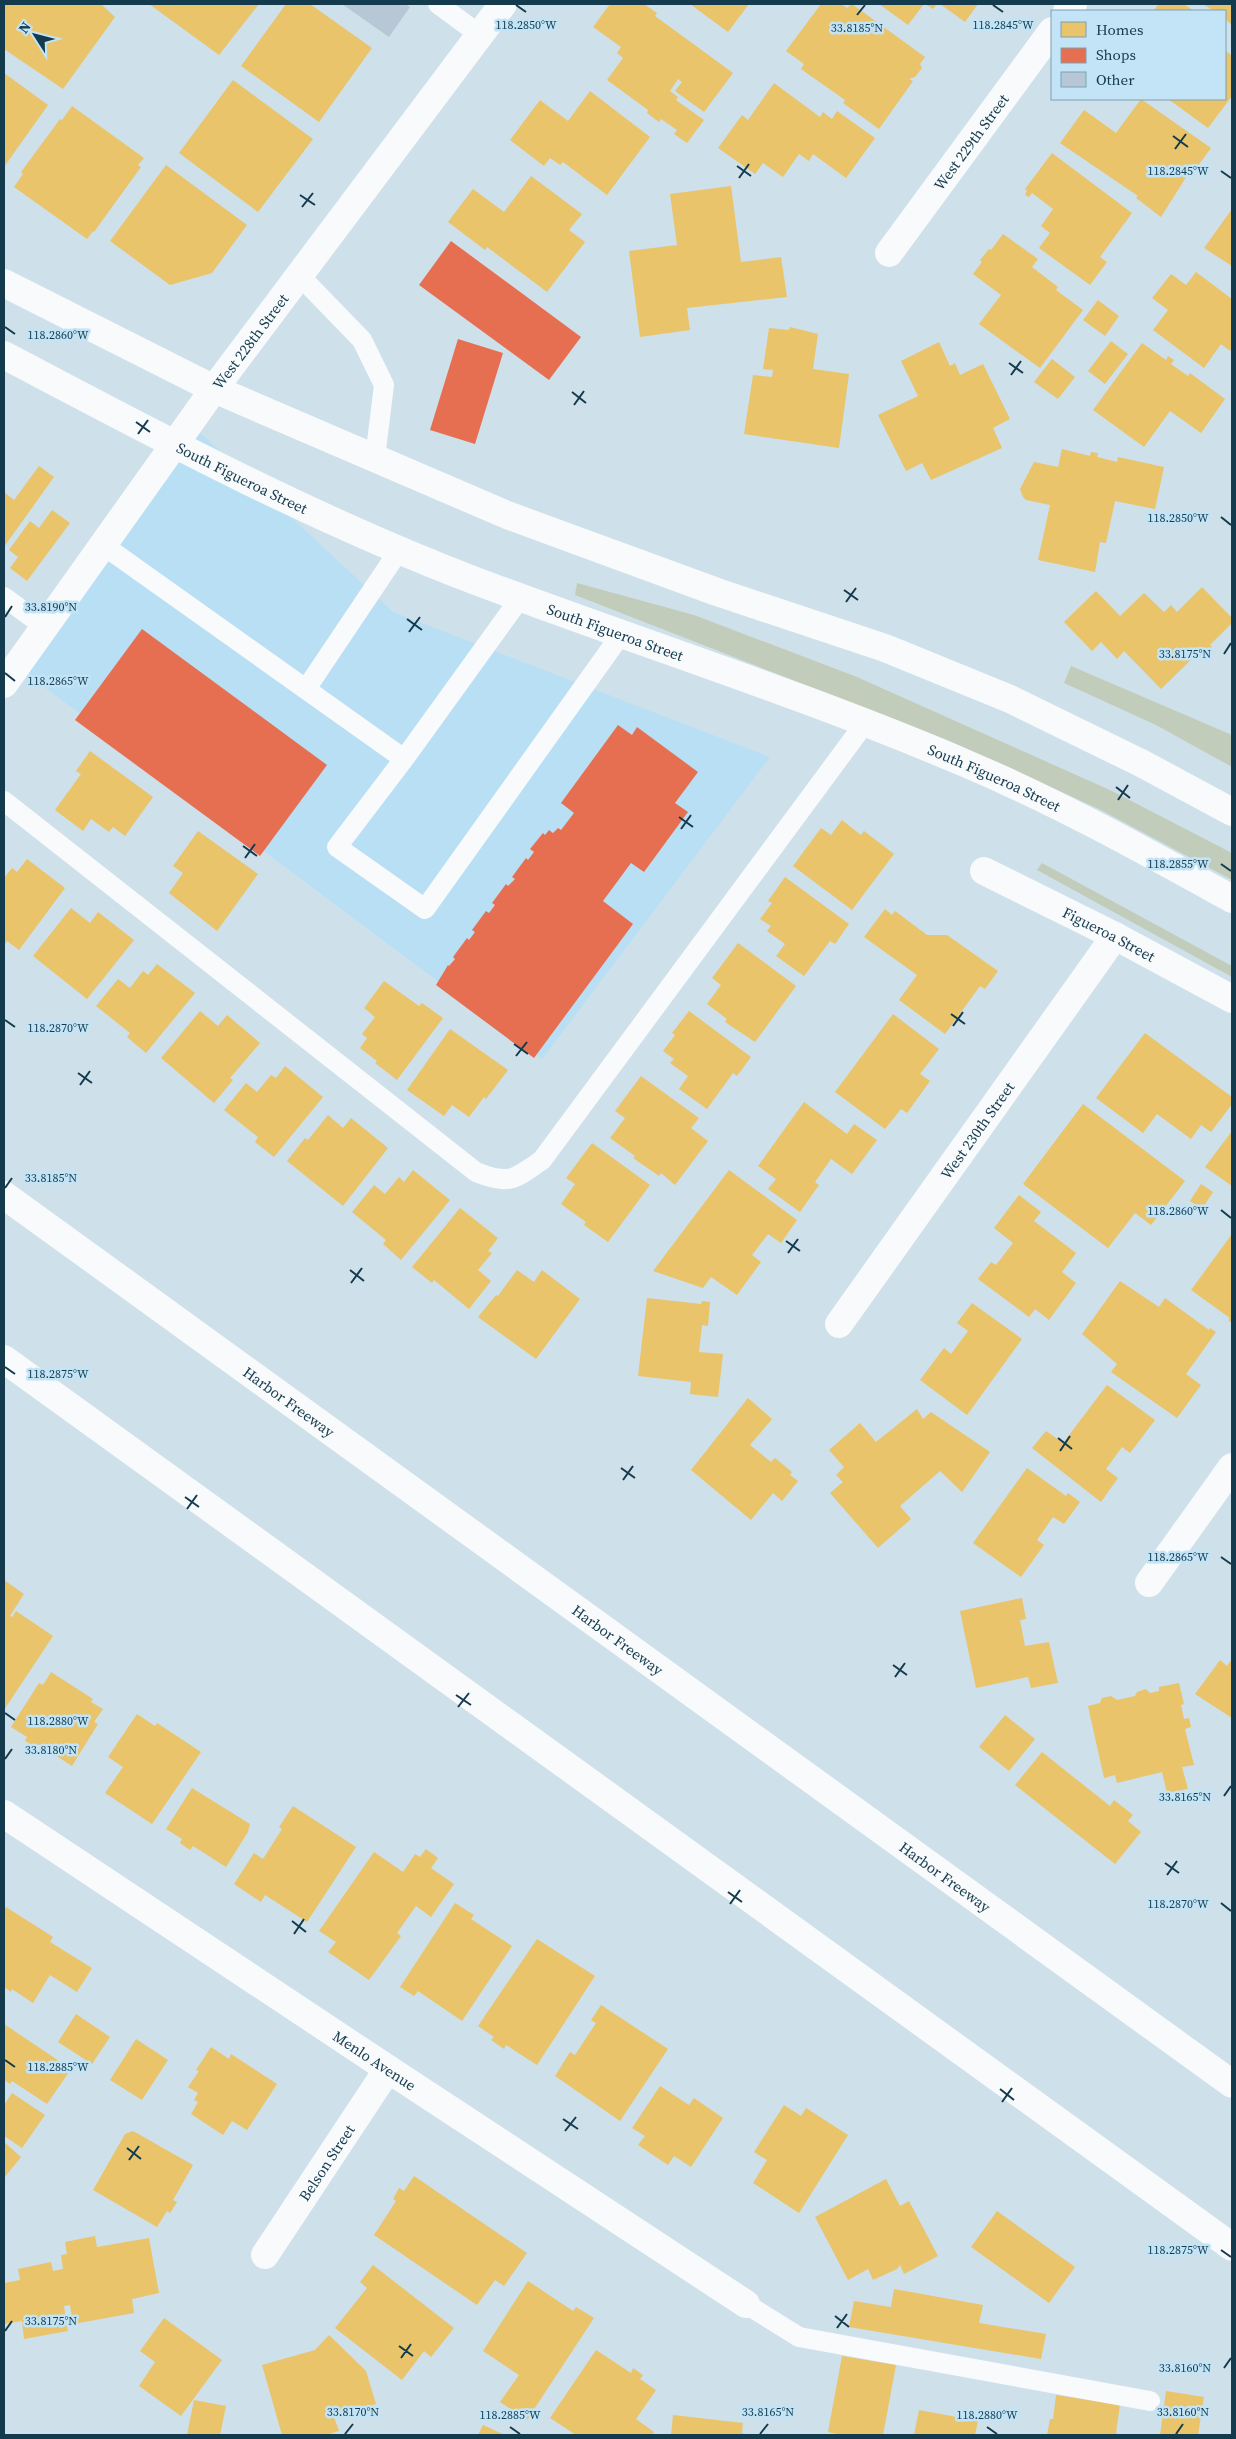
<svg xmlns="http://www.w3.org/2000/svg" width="1236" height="2439" viewBox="0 0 1236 2439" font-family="'Source Serif 4',serif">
<rect width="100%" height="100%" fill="#cee0ea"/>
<path fill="#b9dff4" d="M194,427L393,612L770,757L542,1059L23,671Z"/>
<path fill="#c2ccbb" d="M577,583L694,615L857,677L1112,791L1232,853V880L1101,810L947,740L575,595Z
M1071,666L1232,735V767L1156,725L1064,683Z
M1042,863L1232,966V977L1037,870Z"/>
<path fill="#e9c46a" d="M4,4H101L115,17L63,89L4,49Z
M149,4H259L219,55Z
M286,4H310L372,48L319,122L241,66Z
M610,4H644L657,13L655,16L733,73L704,112L675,91L682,82L678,79L670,91L678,97L676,100L704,120L687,143L674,134L677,130L661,119L659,122L647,113L648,110L607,80L623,58L617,53L621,47L593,27Z
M690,4H749L728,32Z
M821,4H841L847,8L852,4L925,57L920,64L922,68L915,77L909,79L913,81L879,129L843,103L845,100L801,69L804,64L786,51Z
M879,4H924L908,25Z
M925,4H937L933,9Z
M940,4H978L965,22Z
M1159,4H1184L1194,11H1153Z
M1203,4H1232V25L1225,19V11H1214Z
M1225,50L1232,56V96L1208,128L1168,99H1225Z
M4,73L48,105L4,167Z
M233,80L313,139L258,212L179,153Z
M774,83L820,117L823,112L832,119L837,111L875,138L846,178L813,154L809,161L799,154L783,177L763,163L755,174L718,148L742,115L748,120Z
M590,91L650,137L607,195L563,162L560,165L550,158L544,166L510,140L540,100L568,121Z
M1141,99L1211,148L1193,173L1190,171L1161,217L1136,198L1138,196L1060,143L1084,110L1116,133Z
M72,106L144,158L138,165L141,167L94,232L93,231L87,239L14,187L23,174L21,172L60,119L62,120Z
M1052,153L1132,213L1100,257L1107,262L1090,285L1039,248L1050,233L1041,226L1053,209L1032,193L1029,197L1025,195L1027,191L1025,189Z
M166,165L247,225L212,273L170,285L110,241Z
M531,176L582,214L569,230L585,242L547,292L487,247L485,250L448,222L473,189L504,212Z
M731,186L741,262L781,257L787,297L687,308L690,330L640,337L629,251L677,245L670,194Z
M1232,209V266L1204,248Z
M1003,234L1038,259L1032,267L1058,287L1056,290L1083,310L1040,368L979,324L1001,295L973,274L982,262L980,260L989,249L991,250Z
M1196,272L1232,299V348L1230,351L1221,344L1204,368L1153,330L1168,310L1152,298L1171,274L1186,285Z
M1098,300L1119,316L1105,336L1083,320Z
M790,327L818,334L813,369L849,374L839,448L744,434L753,375L772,377L773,370L763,369L769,328L789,330Z
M1111,341L1128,354L1105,384L1088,371Z
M939,342L950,366L955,363L960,375L983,364L1010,419L993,428L1002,448L931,480L922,463L906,471L878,415L918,396L901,361Z
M1142,343L1166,360L1168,356L1174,360L1171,364L1188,376L1190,373L1225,399L1201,433L1170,411L1144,447L1093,410Z
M1052,359L1075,377L1058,399L1034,382Z
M1062,449L1090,456L1091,452L1098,453L1097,457L1117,462L1118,457L1164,467L1155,509L1115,501L1106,543L1100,542L1095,572L1038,560L1050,505L1026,500L1023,497L1020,489L1034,462L1058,467Z
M39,466L54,477L4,547V492L14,500Z
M52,510L70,523L27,581L10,568L18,557L9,550L30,521L39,528Z
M1202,587L1232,618V623L1210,645L1212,647L1201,657L1198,653L1161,689L1124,651L1117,659L1101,642L1092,651L1064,622L1096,591L1120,616L1144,593L1164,612L1171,605L1177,612Z
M90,751L153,797L125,836L113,827L109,832L91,819L83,831L55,810L81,774L76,771Z
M842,820L861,835L864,831L894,854L852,910L793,866L821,828L831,835Z
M198,831L258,874L217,931L169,893L183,873L173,866Z
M27,859L65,888L19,950L7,941L4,946V878L12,868L17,872Z
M785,877L849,924L835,944L830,941L804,976L776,956L785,944L767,931L771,926L760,919L772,903L768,901Z
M71,908L90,923L98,912L134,940L87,999L33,956Z
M885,909L892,915L895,911L927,935H947L998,971L985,989L980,986L945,1034L899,1000L917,975L864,937Z
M738,943L796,986L755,1042L725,1022L727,1019L707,1004L721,985L712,978Z
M157,964L195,993L146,1053L127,1037L130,1033L96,1006L118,979L130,988L143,971L148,975Z
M384,981L419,1006L422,1003L443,1018L397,1080L375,1063L377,1061L360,1048L367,1038L362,1034L375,1017L364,1008Z
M200,1011L218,1026L227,1015L260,1043L230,1078L233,1080L214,1103L161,1058Z
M689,1011L751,1057L737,1076L733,1073L707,1109L679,1089L688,1076L670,1063L674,1059L663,1051L675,1035L672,1033Z
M893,1014L939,1049L920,1074L930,1081L907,1113L901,1109L885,1129L835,1092Z
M450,1029L508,1070L486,1099L484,1097L469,1117L452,1105L444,1116L407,1090Z
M1145,1033L1232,1097V1104L1211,1132L1201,1125L1191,1139L1157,1114L1143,1133L1096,1098Z
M285,1066L323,1097L274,1157L255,1142L258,1137L224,1110L246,1083L257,1092L271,1075L276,1078Z
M641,1076L699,1118L691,1128L708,1141L675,1185L661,1173L659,1176L633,1158L635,1156L610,1138L625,1118L615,1111Z
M804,1102L847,1134L854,1124L877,1140L852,1174L831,1159L815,1182L819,1185L800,1212L768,1189L776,1179L758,1166Z
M1083,1104L1185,1181L1151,1225L1135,1213L1108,1248L1023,1184Z
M328,1115L343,1128L351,1118L388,1148L343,1206L287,1161L305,1138L308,1140Z
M1232,1131V1186L1205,1167Z
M592,1143L650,1185L608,1242L584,1225L586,1222L561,1204L575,1184L566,1178Z
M413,1170L450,1200L401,1260L383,1244L386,1240L352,1212L374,1185L385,1194L399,1177L404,1182Z
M729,1170L797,1220L781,1243L768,1234L752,1255L761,1262L737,1295L711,1277L703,1288L653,1271Z
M1201,1184L1213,1192L1202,1209L1190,1201Z
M1019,1195L1041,1212L1034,1221L1076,1253L1062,1272L1076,1283L1049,1320L1035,1309L1029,1317L978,1279L991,1262L996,1265L1013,1243L994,1228Z
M460,1208L498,1238L488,1251L492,1253L478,1270L491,1281L469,1309L434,1280L432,1283L412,1267Z
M1232,1234V1323L1228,1320L1230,1318L1191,1290Z
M517,1270L534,1282L542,1270L580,1299L536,1359L478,1317L496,1295L498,1296Z
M1120,1281L1159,1307L1165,1298L1209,1330L1210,1328L1216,1332L1186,1374L1201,1385L1177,1418L1111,1372L1117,1364L1082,1334Z
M647,1298L701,1304L702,1301L710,1302L708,1326L702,1325L699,1352L723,1354L718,1397L690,1394L691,1382L638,1376Z
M972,1303L1022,1339L967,1415L920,1380L944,1348L951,1354L968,1331L957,1323Z
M1107,1385L1155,1420L1130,1453L1122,1447L1106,1469L1118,1478L1101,1502L1032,1448L1046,1431L1063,1443Z
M748,1398L772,1419L750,1445L771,1462L775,1458L792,1472L790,1475L798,1481L782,1501L773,1493L751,1520L691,1470Z
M917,1409L923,1419L931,1412L990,1452L962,1492L940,1471L900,1506L911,1519L878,1548L830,1493L843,1482L836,1475L844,1467L829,1450L860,1423L876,1442Z
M1027,1468L1066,1496L1068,1493L1080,1502L1064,1524L1053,1517L1037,1540L1044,1545L1021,1577L973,1543Z
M4,1580L24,1594L10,1616L12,1617L16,1611L53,1636L4,1710Z
M1022,1598L1026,1619L1020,1620L1025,1646L1049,1642L1058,1683L1031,1688L1028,1677L976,1688L960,1611Z
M1232,1659V1718L1195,1694L1220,1660L1227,1666Z
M51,1672L93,1699L91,1702L103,1709L94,1722L98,1724L72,1766L38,1744L36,1747L25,1741L27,1737L11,1727L39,1683L43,1685Z
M1179,1683L1184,1704L1181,1705L1184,1719L1189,1718L1191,1727L1185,1729L1194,1765L1182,1767L1188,1789L1167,1793L1162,1772L1117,1783L1115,1775L1104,1778L1088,1706L1100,1703L1102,1698L1111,1696L1117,1700L1135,1696L1137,1692L1146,1689L1150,1693L1159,1691V1687Z
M137,1714L155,1726L157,1723L201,1752L152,1824L105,1793L123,1767L108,1757Z
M1005,1715L1035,1739L1009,1771L979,1747Z
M1042,1752L1110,1806L1114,1800L1133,1815L1128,1821L1141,1832L1115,1864L1015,1785Z
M192,1788L250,1824L248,1832L226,1867L193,1846L190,1850L180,1843L182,1839L166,1829Z
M293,1806L356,1847L307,1922L265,1895L261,1902L234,1884L254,1853L263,1859L282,1829L279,1827Z
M426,1849L438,1858L431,1868L454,1884L431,1917L416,1906L397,1933L401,1936L369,1980L328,1952L336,1942L319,1931L374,1852L403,1872L415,1854L420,1857Z
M455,1903L474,1915L471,1919L512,1946L462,2021L418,1991L414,1996L400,1987Z
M6,1907L53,1937L50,1942L92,1968L77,1992L50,1975L33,2003L12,1989L11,1992L4,1987V1910Z
M537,1939L595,1976L537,2065L506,2045L504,2049L491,2040L494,2037L478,2026Z
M601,2005L668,2049L620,2121L555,2076L570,2052L575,2055L596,2023L591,2020Z
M76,2014L110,2037L92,2064L58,2042Z
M4,2024L71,2069L47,2104L12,2081L10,2084L4,2080Z
M136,2039L168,2060L142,2100L110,2080Z
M211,2047L229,2059L231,2054L277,2084L247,2130L232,2121L223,2135L191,2114L198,2102L194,2100L198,2093L188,2087L199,2071L196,2070Z
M660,2086L689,2105L694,2098L723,2118L691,2167L674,2156L668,2165L638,2145L645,2136L632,2128Z
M12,2093L45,2115L22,2148L4,2136V2105Z
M784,2105L801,2116L806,2108L848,2135L799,2213L753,2183L767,2160L754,2152Z
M133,2131L193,2165L173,2200L177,2202L170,2213L167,2211L157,2227L93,2190L125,2134Z
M4,2142L21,2157L4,2178Z
M414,2176L527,2253L504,2286L495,2280L477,2305L374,2235L396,2201L393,2199L399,2188L404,2191Z
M886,2179L900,2206L909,2201L938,2256L904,2274L900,2265L897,2269L873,2280L868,2269L848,2280L815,2217Z
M997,2211L1075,2267L1049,2303L971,2247Z
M95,2236L97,2247L149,2238L159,2293L132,2299L134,2313L73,2324L70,2305L64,2306L68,2331L24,2339L22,2321L4,2324V2283L20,2280L18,2269L51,2262L53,2271L63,2269L61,2255L67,2254L65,2242Z
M373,2265L454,2328L431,2357L424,2351L402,2380L335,2328L367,2288L360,2282Z
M528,2281L573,2311L576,2307L594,2318L527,2420L500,2402L519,2375L483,2351Z
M894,2289L983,2305L979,2323L1046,2334L1041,2359L849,2327L854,2301L891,2307Z
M164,2318L222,2360L181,2416L139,2386L155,2362L140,2351Z
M329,2335L366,2371L376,2404L334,2417L339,2431L326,2435H282L262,2365L315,2350Z
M596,2350L631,2373L633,2368L643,2375L640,2379L656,2390L636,2419L654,2432L652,2435H576L550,2418Z
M842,2356L896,2365L883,2435H842L828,2432Z
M1166,2391L1204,2397L1198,2435H1160Z
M1056,2395L1120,2405L1116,2433L1121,2435H1047L1050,2419H1053Z
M194,2400L226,2406L220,2435H187Z
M919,2410L978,2421L975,2435H914Z
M673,2415L743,2423L742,2433L750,2435H671Z
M483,2425L505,2435H478Z"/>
<path fill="#e76f51" d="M451,241L581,337L549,380L419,285Z
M458,339L503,353L475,444L430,430Z
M142,629L327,765L260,856L75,720Z
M618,725L632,735L637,727L698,772L675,803L688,812L644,872L631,863L603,901L633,924L534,1058L436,985L448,965L449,966L455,959L453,957L467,938L469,940L475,932L472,930L486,911L489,913L495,905L492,903L506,884L508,886L515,879L512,877L526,858L528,860L534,852L530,849L543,833L545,835L549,830L553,833L558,828L561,830L574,813L561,803Z"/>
<path fill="#b7c7d5" d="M342,4H405L410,7L389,37Z"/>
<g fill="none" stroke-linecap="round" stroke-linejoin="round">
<path stroke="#f8fafc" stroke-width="20" d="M438,4L480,35
M299,275L362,340L384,385L375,458
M103,545L404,759
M4,597L45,627
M521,597L404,759L337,847L425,909L622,633
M306,689L400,549
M4,801L476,1172C509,1185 514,1180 542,1160L865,723
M746,2304L799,2337L1150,2401"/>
<g stroke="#f8fafc" stroke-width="28">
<path d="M1067,11L1073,4"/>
<path id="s1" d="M889,253L1052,31"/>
<path d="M4,684L214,389"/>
<path id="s2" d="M984,871L1115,936L1232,999"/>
<path id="s3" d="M839,1324L1115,936"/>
<path d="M1149,1583L1232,1467"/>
<path id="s4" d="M4,1814L388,2069L746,2304"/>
<path id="s5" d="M265,2255L388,2069"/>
</g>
<path stroke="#f8fafc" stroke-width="28" id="s6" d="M214,389L503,4"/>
<g stroke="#f8fafc" stroke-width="28">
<path d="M4,283L214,389L507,515L717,592L885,648L1010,699L1141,763L1232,812"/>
<path id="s7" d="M4,355C157,436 311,518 473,580C637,642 806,695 967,764C1059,803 1145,851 1232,899"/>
</g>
<g stroke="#f8fafc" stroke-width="28">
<path id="s8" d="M4,1195L1232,2084"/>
<path d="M4,1359L1232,2247"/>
</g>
</g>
<path fill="none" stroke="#133b4d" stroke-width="2" d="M516,5L526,12M993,5L1003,12M857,15L865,5M1173,136L1188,147M1175,149L1186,134M737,166L751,176M1221,171L1231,178M739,178L749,164M300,195L315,205M302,207L313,193M5,327L15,334M1009,363L1023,373M1011,375L1021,361M572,392L586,403M574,405L584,391M136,422L150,432M138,434L148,420M1221,517L1231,525M844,590L858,600M846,602L856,588M5,617L12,606M407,619L422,630M409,632L420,617M1224,654L1231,643M5,673L15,681M1116,787L1130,798M1118,800L1128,785M679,817L693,827M681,829L691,815M243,846L257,856M245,858L255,844M1221,864L1231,871M951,1014L965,1024M5,1020L15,1027M953,1026L963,1012M514,1044L528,1054M516,1056L527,1042M78,1073L92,1083M80,1085L90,1071M5,1188L12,1178M1221,1210L1231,1218M786,1241L800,1251M788,1253L798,1239M350,1270L364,1281M351,1283L362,1268M5,1367L15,1374M1058,1438L1072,1449M1060,1451L1070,1436M621,1468L635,1478M623,1480L633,1466M185,1497L199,1507M187,1509L197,1495M1221,1557L1231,1564M893,1665L907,1675M895,1677L905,1663M456,1695L471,1705M458,1707L469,1693M5,1713L15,1720M5,1759L12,1749M1224,1796L1231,1786M1165,1863L1179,1873M1167,1875L1177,1861M728,1892L742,1902M1221,1903L1231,1911M730,1904L740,1890M292,1921L306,1932M294,1934L304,1919M5,2060L15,2067M1000,2089L1014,2100M1002,2102L1012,2088M563,2119L578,2129M565,2131L576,2117M127,2148L141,2159M129,2160L139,2146M1221,2250L1231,2257M835,2316L849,2327M837,2328L847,2314M5,2331L12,2321M399,2346L413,2356M401,2358L411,2344M1224,2368L1231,2358M510,2427L520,2434M987,2427L997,2434M345,2434L353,2424M760,2434L768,2424M1176,2434L1183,2424"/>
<g text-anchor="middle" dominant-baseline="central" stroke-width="5" stroke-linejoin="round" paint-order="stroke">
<g font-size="15" fill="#133b4d" stroke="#c2e4f6">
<text stroke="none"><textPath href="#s1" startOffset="138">West 229th Street</textPath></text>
<text stroke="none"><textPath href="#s6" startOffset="60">West 228th Street</textPath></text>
<text stroke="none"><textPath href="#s7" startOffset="268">South Figueroa Street</textPath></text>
<text stroke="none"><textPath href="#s7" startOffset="672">South Figueroa Street</textPath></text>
<text stroke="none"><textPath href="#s7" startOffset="1078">South Figueroa Street</textPath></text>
<text stroke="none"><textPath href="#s2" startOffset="140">Figueroa Street</textPath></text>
<text stroke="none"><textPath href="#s3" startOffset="238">West 230th Street</textPath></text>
<text stroke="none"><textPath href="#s8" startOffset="352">Harbor Freeway</textPath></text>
<text stroke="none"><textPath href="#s8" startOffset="758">Harbor Freeway</textPath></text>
<text stroke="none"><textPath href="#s8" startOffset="1162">Harbor Freeway</textPath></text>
<text stroke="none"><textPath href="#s4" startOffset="445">Menlo Avenue</textPath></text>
<text stroke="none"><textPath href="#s5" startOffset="111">Belson Street</textPath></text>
</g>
</g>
<g font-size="12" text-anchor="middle" fill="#133b4d" stroke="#c2e4f6" stroke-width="5" stroke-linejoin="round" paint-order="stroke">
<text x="526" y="29">118.2850°W</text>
<text x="1003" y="29">118.2845°W</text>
<text x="857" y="32">33.8185°N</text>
<text x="1178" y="175">118.2845°W</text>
<text x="58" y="339">118.2860°W</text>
<text x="1178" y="522">118.2850°W</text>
<text x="51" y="611">33.8190°N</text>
<text x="1185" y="658">33.8175°N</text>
<text x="58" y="685">118.2865°W</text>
<text x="1178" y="868">118.2855°W</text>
<text x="58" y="1032">118.2870°W</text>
<text x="51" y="1182">33.8185°N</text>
<text x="1178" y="1215">118.2860°W</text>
<text x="58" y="1378">118.2875°W</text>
<text x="1178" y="1561">118.2865°W</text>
<text x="58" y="1725">118.2880°W</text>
<text x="51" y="1754">33.8180°N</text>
<text x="1185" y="1801">33.8165°N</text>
<text x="1178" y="1908">118.2870°W</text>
<text x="58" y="2071">118.2885°W</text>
<text x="1178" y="2254">118.2875°W</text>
<text x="51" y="2325">33.8175°N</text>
<text x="1185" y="2372">33.8160°N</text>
<text x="353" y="2416">33.8170°N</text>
<text x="768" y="2416">33.8165°N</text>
<text x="1183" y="2416">33.8160°N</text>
<text x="510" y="2419">118.2885°W</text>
<text x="987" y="2419">118.2880°W</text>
</g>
<rect width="1236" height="2439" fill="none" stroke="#133b4d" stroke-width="10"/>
<rect x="1051" y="10" width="175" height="90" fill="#c2e4f6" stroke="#7ca0b2"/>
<rect x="1061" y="22" width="25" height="15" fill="#e9c46a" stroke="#7ca0b2"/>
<text x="1096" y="35" font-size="15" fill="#133b4d">Homes</text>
<rect x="1061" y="48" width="25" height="15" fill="#e76f51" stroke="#7ca0b2"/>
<text x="1096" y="60" font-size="15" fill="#133b4d">Shops</text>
<rect x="1061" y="72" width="25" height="15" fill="#b7c7d5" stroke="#7ca0b2"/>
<text x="1096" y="85" font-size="15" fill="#133b4d">Other</text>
<g transform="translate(35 35) rotate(306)" stroke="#c2e4f6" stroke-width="4" paint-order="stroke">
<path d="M0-4L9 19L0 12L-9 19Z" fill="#133b4d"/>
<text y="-8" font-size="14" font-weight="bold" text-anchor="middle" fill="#133b4d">N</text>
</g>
</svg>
